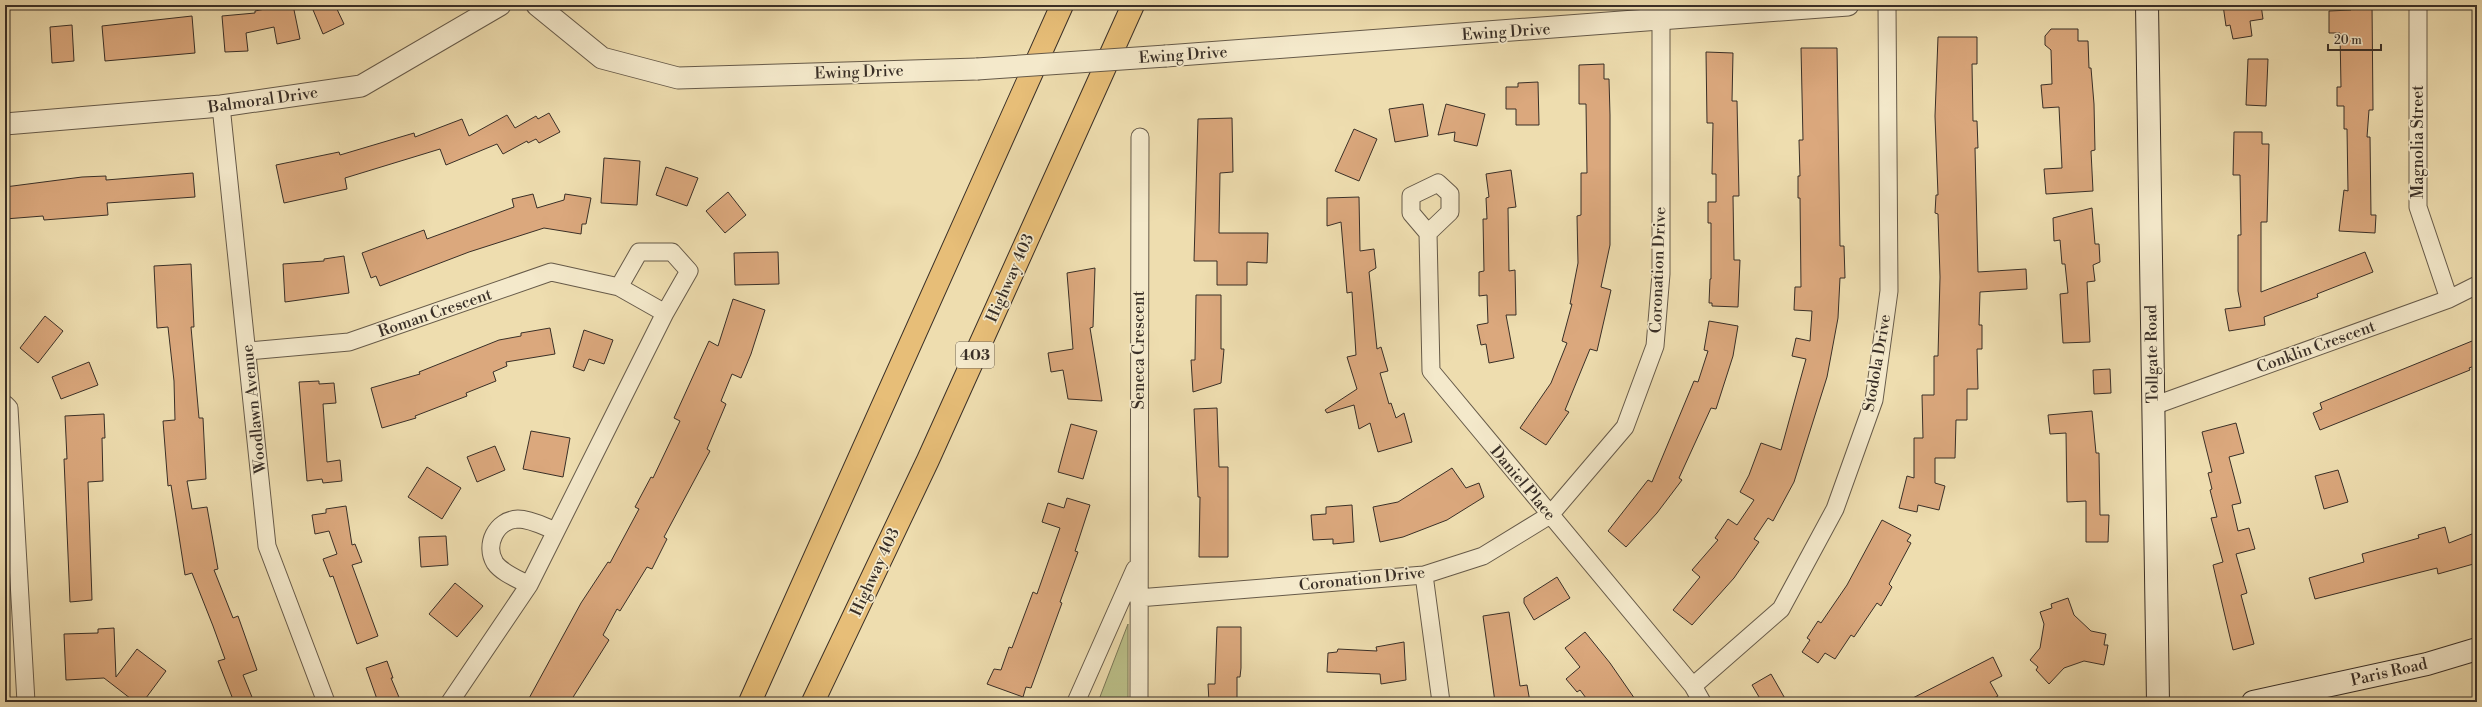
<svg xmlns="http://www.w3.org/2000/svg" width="2482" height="707" viewBox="0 0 2482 707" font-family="'Libre Bodoni',serif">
<rect width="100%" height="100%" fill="#eeddaf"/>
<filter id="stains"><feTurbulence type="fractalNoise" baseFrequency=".005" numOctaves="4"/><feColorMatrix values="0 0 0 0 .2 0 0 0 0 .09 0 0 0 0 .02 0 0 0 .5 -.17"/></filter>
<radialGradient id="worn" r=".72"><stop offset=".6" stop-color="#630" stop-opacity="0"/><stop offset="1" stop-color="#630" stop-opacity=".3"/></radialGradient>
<path fill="#bbc089" stroke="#7a7858" d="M1128,624V702H1098Z"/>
<path fill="#dba87d" stroke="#392f27" d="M285,5H293L300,39L277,44L274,27L246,33L248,51L225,52L222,16L255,13V11Z
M311,5H335L344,24L323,34Z
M2223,5H2261L2263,19L2250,21L2252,36L2233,39L2230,25L2226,26Z
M2351,5H2372L2373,110H2369L2367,137H2370L2371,215H2376L2375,233L2339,231L2344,190L2348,191L2347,129H2344V106H2337V87H2341L2340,33H2329V11L2351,10Z
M192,16L195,53L105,61L102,26Z
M72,25L74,61L52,63L50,27Z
M2051,29H2078V41H2088L2089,68H2091L2094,104L2095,150L2091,151L2093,191L2046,194L2044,169L2062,168L2059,107L2043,108L2041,85L2052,84L2051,50L2045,45V36Z
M1938,37H1977V64H1972L1973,121H1977L1978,148H1975L1978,272L2026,269L2027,289L1980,292L1979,325H1982V349H1977L1978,389H1967V420H1956L1955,458H1935V483L1945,486L1939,510L1918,505L1917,512L1899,508L1907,476L1914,478V438H1923L1922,395H1934V356H1938L1940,277L1938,214L1935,213L1936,195H1938L1935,116Z
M1801,48H1837L1840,246H1844L1845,278H1840L1838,318L1827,377L1794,482L1773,521L1768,518L1754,539L1759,542L1734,578L1692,625L1673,610L1700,577L1692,570L1718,540L1715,538L1728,519L1737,525L1754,500L1740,492L1749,475L1761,443L1781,450L1806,359L1792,356L1796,338L1810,341L1812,311L1794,310L1795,287H1801L1800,198H1798V176H1800L1799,140H1803Z
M1706,52L1733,53L1732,101H1737L1739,196H1733L1734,260H1740L1738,307L1712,306V303H1709L1710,279H1711V223H1708V202H1716V174H1712L1713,123H1707Z
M2248,59H2268L2266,106L2246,105Z
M1604,64V79H1609L1610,115V245L1601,287L1611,290L1597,351L1590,349L1565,410L1569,412L1546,445L1520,428L1551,383L1567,343L1562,341L1572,304H1570L1578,263L1577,216L1581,215V173H1587L1586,104H1579V65Z
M1538,82L1539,125H1516V109H1506V87H1518V83Z
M1423,104L1428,136L1395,142L1389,109Z
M1446,104L1485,114L1477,146L1454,141L1455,132L1438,135Z
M549,113L560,132L539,143L536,139L528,143L527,141L503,154L497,144L446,165L440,149L345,178L347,189L284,203L276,165L339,152L340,155L414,133L415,137L462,119L469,136L507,115L515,128L536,116L538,119Z
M1232,118L1233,172L1220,173L1219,233H1268L1267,263L1247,262V285H1217V261H1194L1198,119Z
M1354,129L1377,139L1359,181L1335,171Z
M2234,132H2262V144H2269L2267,222H2261V292L2365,252L2373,272L2317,294L2318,297L2264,317L2265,325L2229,331L2225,309L2241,307L2238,291V235H2241L2240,175H2233Z
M604,158L640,161L637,205L601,203Z
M666,167L698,178L687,206L656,195Z
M1511,170L1516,207L1508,208L1509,271L1515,270L1516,315H1506L1514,358L1489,363L1486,344L1481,345L1477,325L1488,323L1487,295L1479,296V272L1484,271L1483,219H1487L1486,198L1489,197L1486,174Z
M193,173L195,197L107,203L108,215L44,220L43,216L5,219V187L82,177L106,176V180Z
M728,192L746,215L725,233L706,211Z
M533,194L537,208L564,200L565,194L591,198L586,224H582L581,234L544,228L469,252L380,286L376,276L371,278L362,253L424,230L427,239L514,207L512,199Z
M1359,197L1360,251L1374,249L1376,268L1369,272L1377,349L1381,347L1388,371L1380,373L1389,404L1391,403L1396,418L1404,413L1412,442L1378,452L1370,423L1359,429L1354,405L1327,413L1325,410L1357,389L1347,357L1356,355L1352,292L1347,293L1341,222L1327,226V198Z
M2092,208L2095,244H2099L2100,262L2093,265L2095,281L2087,282L2090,342L2063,343L2060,294L2068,293L2065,264H2062L2060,240L2054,241L2053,218Z
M778,252L779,284L735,285L734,253Z
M344,256L349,293L285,302L283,264L324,261V259Z
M191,264L194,327H191L199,418H203L206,479L187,481L192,509L207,507L218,569L214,570L233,618L238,616L257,670L243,675L254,702H234L218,661L225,659L213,626L192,573L185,575L171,485L168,486L163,421L175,420L174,381L168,327L157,328L154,266Z
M1095,268L1093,327L1090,328L1102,401L1068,399L1063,370L1051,372L1048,353L1073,349L1067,273Z
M1196,295H1221V349H1224L1221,383L1193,392L1191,360H1195Z
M733,299L765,310L751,354L741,378L732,374L721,401L726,404L707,449L710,451L664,537L667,539L652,569L647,567L620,611L617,609L603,635L609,640L570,702H527L581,603L608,562L610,563L639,509L635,507L651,477L653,478L680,421L674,418L709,341L718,346Z
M45,316L63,331L38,363L20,348Z
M1709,321L1738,326L1733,356L1716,409L1711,408L1679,478L1682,480L1657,513L1626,547L1608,531L1648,480L1652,482L1694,381L1698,382L1708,351L1704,350Z
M550,328L555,354L506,362L507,366L493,372L496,381L466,393L467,396L415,416L416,418L382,428L371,388L420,374L419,372L499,340L521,336V333Z
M584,330L613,340L604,364L589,359L584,371L573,367Z
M2477,339V365L2469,368L2470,370L2320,430L2313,413L2322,409L2320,403Z
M89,362L98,385L61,399L52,377Z
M2110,369L2111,393L2094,394L2093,370Z
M319,381V384L334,383L336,403L323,404L327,462L340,460L342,481L323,483L322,479L307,481L299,382Z
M1217,408L1219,467H1228V557H1199L1200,497H1198L1194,409Z
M2092,411L2096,453H2099L2100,515H2109L2108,542H2086V501L2067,502L2066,433L2050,434L2048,415Z
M104,414L105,438H102L103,481L88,482L92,600L70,602L64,459H67L65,416Z
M2236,423L2244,453L2229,457L2241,503L2232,505L2238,531L2249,528L2255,549L2236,554L2247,593L2241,595L2254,644L2233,650L2213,565L2223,562L2211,518L2217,517L2210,490L2212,489L2208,473L2212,472L2202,432Z
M1071,424L1097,431L1083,479L1058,472Z
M531,431L570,438L563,477L523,469Z
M495,446L505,470L477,482L467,457Z
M427,467L461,488L442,519L408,497Z
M1452,468L1466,488L1479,483L1484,497L1447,520L1403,537L1380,542L1373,507L1398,502Z
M2338,470L2348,502L2324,509L2315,476Z
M1067,498L1090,505L1075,551L1078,552L1060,602L1062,603L1031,688L1026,687L1023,697L987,684L994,669L1001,670L1009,647L1012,648L1033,592L1037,594L1060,528L1042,522L1048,503L1064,508Z
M1352,505L1354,542L1333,544V539L1313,540L1311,515L1326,514V507Z
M346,506L352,545L355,544L362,562L352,565L378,636L357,644L333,576L330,577L323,559L337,554L329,531L315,534L312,515L326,513V509Z
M1882,520L1911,535L1907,541L1911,543L1889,584L1892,587L1881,606L1877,603L1854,637L1851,635L1835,659L1825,653L1818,663L1802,652L1810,640L1807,638L1818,621L1821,623L1847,585Z
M2445,527L2449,543L2477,532V563L2438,574L2437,568L2315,599L2309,578L2364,562L2362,554L2419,538L2418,535Z
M446,536L448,565L421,567L419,537Z
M1557,577L1570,598L1534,620L1524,603V598Z
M455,583L483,606L457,637L429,614Z
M2068,598L2074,615L2091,631L2106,634L2104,645H2108L2104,665L2084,661L2064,668L2049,684L2036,670L2038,667L2030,660L2040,648L2044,624L2040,612L2052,608L2051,604Z
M1509,612L1520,686L1527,685L1530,702H1495L1483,616Z
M1217,627H1241V668L1240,677H1237V702H1209L1208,684H1215Z
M114,628L116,677L137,649L166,671L143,702H135L104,678L66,680L64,634L98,633V629Z
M1585,632L1610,663L1637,702H1589L1580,690L1577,692L1566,679L1580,667L1565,648Z
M1404,642L1406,680L1381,684L1380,674L1327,672L1328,653L1337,652L1338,649L1377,651L1376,647Z
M1993,657L2002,676L1990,682L1998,696L1987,702H1905Z
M387,661L393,678H391L401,702H378L366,668Z
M1771,674L1787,702H1762L1752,685Z"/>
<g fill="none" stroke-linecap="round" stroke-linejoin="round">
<defs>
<path id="minor" d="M2418,5V207L2449,299
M221,106L267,546L326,702
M1428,233L1450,212V194L1438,183L1411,196V213L1428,233L1431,371L1693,686L1702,702
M248,351L349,342L551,272L619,287L665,313
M5,404L9,408L26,702
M2153,406L2449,299L2477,285
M1424,575L1441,702
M529,585C518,579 502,573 495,563C484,545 496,520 518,519C531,519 545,527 556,531
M1138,598L1424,575L1483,556L1550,515L1625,427L1655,346L1661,274V21
M1693,686L1781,609L1835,509L1874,400L1889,291L1887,5
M450,702L529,585L665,313L689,271L672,252H639L619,287
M1076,702L1135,569
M1139,702L1140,137"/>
<path id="tertiary" d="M537,5L602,58L678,78L977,69
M1166,56L1848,5
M5,124L221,106L361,86L500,5"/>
<path id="secondary" d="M2147,5L2158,702
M2253,702L2427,664L2477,649"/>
<path id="motorway" d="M750,702L1062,5
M813,702L928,460L1133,5"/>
</defs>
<use href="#minor" stroke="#665a49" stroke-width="19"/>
<use href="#tertiary" stroke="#665a49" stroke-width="23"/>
<use href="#secondary" stroke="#392f27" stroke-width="24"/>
<use href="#motorway" stroke="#392f27" stroke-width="24"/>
<use href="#minor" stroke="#f4e9cb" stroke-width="17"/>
<use href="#tertiary" stroke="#f4e9cb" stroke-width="21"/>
<use href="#secondary" stroke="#f4e9cb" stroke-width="22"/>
<use href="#motorway" stroke="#e7be78" stroke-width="22"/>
<defs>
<path id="tertiary-bridge" d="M977,69L1166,56"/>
</defs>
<use href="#tertiary-bridge" stroke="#665a49" stroke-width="23" stroke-linecap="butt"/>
<use href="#tertiary-bridge" stroke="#f4e9cb" stroke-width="21"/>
</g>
<g text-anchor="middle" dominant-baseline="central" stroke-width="3.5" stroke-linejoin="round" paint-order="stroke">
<rect fill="#f4e9cb" stroke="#716758" stroke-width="1" x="956" y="342" width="38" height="26" rx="3"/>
<g font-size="15" font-weight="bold" fill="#392f27">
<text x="975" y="355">403</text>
</g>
<g font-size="16" fill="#392f27" stroke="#f4e9cb">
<text transform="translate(1506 32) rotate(-4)">Ewing Drive</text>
<text transform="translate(1183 55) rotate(-4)">Ewing Drive</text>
<text transform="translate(859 72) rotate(-2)">Ewing Drive</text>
<text transform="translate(263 100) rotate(-8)">Balmoral Drive</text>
<text transform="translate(2418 142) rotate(-90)">Magnolia Street</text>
<text transform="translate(1658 270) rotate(-88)">Coronation Drive</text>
<text transform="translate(1010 278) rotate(-66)">Highway 403</text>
<text transform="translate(435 313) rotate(-19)">Roman Crescent</text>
<text transform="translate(2316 347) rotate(-20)">Conklin Crescent</text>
<text transform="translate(1139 350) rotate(-90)">Seneca Crescent</text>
<text transform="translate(2152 354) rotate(-91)">Tollgate Road</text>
<text transform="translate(1877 363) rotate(-80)">Stodola Drive</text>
<text transform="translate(254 409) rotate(-96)">Woodlawn Avenue</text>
<text transform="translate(1523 483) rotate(50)">Daniel Place</text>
<text transform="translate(875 572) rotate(-65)">Highway 403</text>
<text transform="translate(1362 579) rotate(-6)">Coronation Drive</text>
<text transform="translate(2389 672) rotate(-13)">Paris Road</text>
</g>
</g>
<rect width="2482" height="707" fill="none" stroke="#eeddaf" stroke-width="20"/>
<rect x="6" y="6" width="2470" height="695" fill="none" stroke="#392f27" stroke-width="2"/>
<rect x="10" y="10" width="2462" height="687" fill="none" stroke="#392f27"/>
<path d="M2328 44v6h53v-6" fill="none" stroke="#392f27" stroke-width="2"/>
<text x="2334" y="44" font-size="12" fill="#392f27" stroke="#f4e9cb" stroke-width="3" paint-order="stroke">20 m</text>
<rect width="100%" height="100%" filter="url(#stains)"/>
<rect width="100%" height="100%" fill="url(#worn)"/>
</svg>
